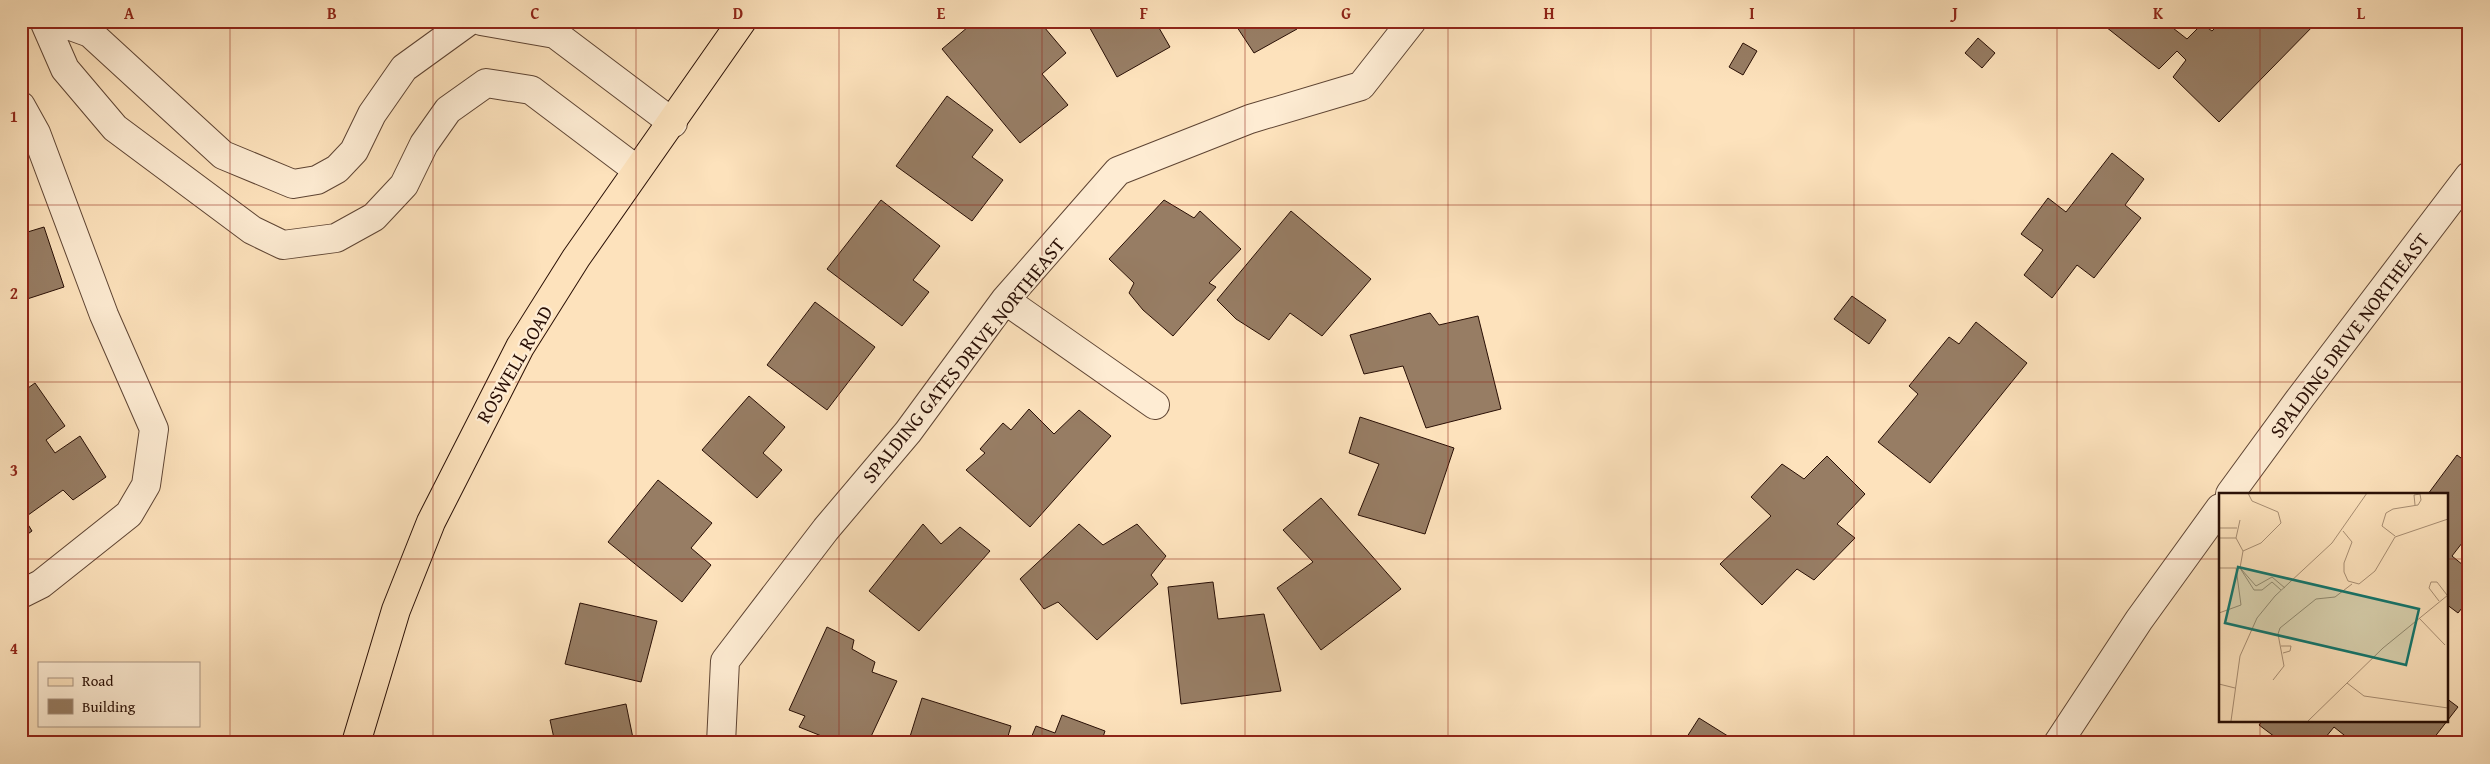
<svg xmlns="http://www.w3.org/2000/svg" width="2490" height="764" viewBox="0 0 2490 764" font-family="'Gentium Book Plus',serif">
<rect width="100%" height="100%" fill="#fde2bc"/>
<filter id="stains"><feTurbulence type="fractalNoise" baseFrequency=".004" numOctaves="4"/><feColorMatrix values="0 0 0 0 .2 0 0 0 0 .09 0 0 0 0 .02 0 0 0 .5 -.17"/></filter>
<radialGradient id="worn" r=".72"><stop offset=".6" stop-color="#630" stop-opacity="0"/><stop offset="1" stop-color="#630" stop-opacity=".3"/></radialGradient>
<path fill="#977d64" stroke="#290f05" d="M975,21H1039L1066,53L1042,74L1068,105L1020,143L942,49Z
M1086,21H1155L1170,47L1117,77Z
M1233,21H1293L1297,29L1254,53Z
M2111,21H2164L2187,39L2202,24L2212,31L2222,21H2318L2219,122L2173,77L2186,60L2177,51L2159,69L2106,27Z
M1978,38L1995,53L1982,68L1965,53Z
M1743,43L1757,51L1743,75L1729,67Z
M947,96L993,130L972,157L1003,180L972,221L896,166Z
M2112,153L2144,179L2125,205L2141,218L2094,278L2077,265L2052,298L2024,275L2043,250L2021,234L2048,198L2066,212Z
M881,200L940,246L913,280L929,292L902,326L827,269Z
M1164,200L1194,218L1200,211L1241,249L1209,283L1216,287L1173,336L1143,310L1129,293L1134,283L1109,259Z
M1291,211L1371,279L1322,336L1290,313L1269,340L1236,319L1217,300Z
M44,227L64,287L21,301V234Z
M1852,296L1886,320L1869,344L1834,319Z
M815,302L875,347L827,410L767,365Z
M1430,313L1439,325L1478,316L1501,409L1426,428L1403,366L1364,374L1350,335Z
M1976,322L2027,363L1930,483L1878,442L1918,394L1909,386L1949,337L1959,344Z
M35,383L65,426L46,440L55,453L80,436L106,477L73,500L63,490L24,518L32,531L21,539V393Z
M749,396L785,427L763,453L782,470L757,498L702,450Z
M1029,409L1054,434L1079,410L1111,436L1030,527L966,470L985,453L980,449L1003,423L1011,430Z
M1360,417L1454,448L1425,534L1358,515L1379,464L1349,453Z
M2457,455L2469,464V534L2452,556L2469,570V599L2458,613L2446,604V494H2428Z
M1827,456L1865,494L1837,524L1855,538L1814,580L1797,569L1762,605L1720,564L1771,516L1751,497L1782,464L1804,479Z
M658,480L712,523L691,548L711,565L682,602L608,542Z
M1321,498L1401,589L1321,650L1277,588L1313,562L1283,530Z
M923,524L941,544L960,527L990,551L919,631L869,591Z
M1079,524L1103,545L1137,524L1166,556L1151,575L1158,584L1097,640L1058,602L1044,609L1020,579Z
M1213,582L1218,619L1264,614L1281,691L1181,704L1168,587Z
M580,603L657,621L641,682L565,664Z
M827,627L854,640L852,649L875,662L872,672L897,681L868,743H821L824,737L799,727L805,716L789,710Z
M922,698L1011,726L1006,743H908Z
M2446,698L2458,707L2430,743H2405L2400,739L2397,743H2354L2334,727L2321,743H2283L2259,725L2263,720H2446Z
M626,704L634,743H555L550,720Z
M1062,715L1105,731L1101,743H1029L1036,726L1055,733Z
M1699,718L1739,743H1683Z"/>
<g fill="none" stroke-linecap="round" stroke-linejoin="round">
<defs>
<path id="minor" d="M44,21L65,69L115,128L252,230L283,245L336,238L374,217L404,185L424,144L448,110L486,83L531,90L637,170
M57,21L90,33L223,155L293,184L317,180L337,169L354,151L372,114L404,68L469,21
M481,21L555,34L673,123
M21,106L36,133L104,315L154,429L146,485L129,514L41,584L21,594
M1005,300L1155,405
M2230,494L2301,397L2469,176
M721,743L725,661L826,529L908,432L1005,300L1118,171L1250,119L1361,86L1412,21
M2058,743L2139,620L2220,508"/>
<path id="primary" d="M356,743L396,610L431,522L520,347L576,258L742,21"/>
</defs>
<use href="#minor" stroke="#5e4433" stroke-width="30"/>
<use href="#primary" stroke="#290f05" stroke-width="30"/>
<use href="#minor" stroke="#feecd3" stroke-width="28"/>
<use href="#primary" stroke="#fde2bc" stroke-width="28"/>
</g>
<path fill="none" stroke="#8f2418" stroke-width="1" stroke-opacity="0.55" d="M230,21V743M433,21V743M636,21V743M839,21V743M1042,21V743M1245,21V743M1448,21V743M1651,21V743M1854,21V743M2057,21V743M2260,21V494M21,205H2469M21,382H2469M21,559H2220M2446,559H2469M2260,720V743"/>
<g text-anchor="middle" dominant-baseline="central" stroke-width="4.5" stroke-linejoin="round" paint-order="stroke">
<g font-size="20" fill="#290f05" stroke="#feecd3">
<text transform="translate(2349 335) rotate(-53)">SPALDING DRIVE NORTHEAST</text>
<text transform="translate(963 360) rotate(-51)">SPALDING GATES DRIVE NORTHEAST</text>
<text transform="translate(514 364) rotate(-60)">ROSWELL ROAD</text>
</g>
</g>
<g transform="translate(2219 493)">
<rect width="229" height="229" fill="#fde2bc"/>
<path fill="none" stroke="#a88e73" stroke-width="1" d="M21,27L17,45L24,58M0,35H18M124,38L133,49L125,70V79L129,88L140,91L156,78L176,44L229,26M176,43L163,33L167,20L174,16L199,12L202,7L201,1L195,2L196,12M0,45H17M0,75H17M21,75L24,58L42,50L62,30L59,19L33,8L29,0M21,75L35,97H43L53,89L62,97M22,76L37,93L53,84L66,95M220,108L210,95L212,89H218L228,102M0,120L22,112L17,75M200,125L226,152M62,153H72L71,158L64,160M54,187L65,173L59,141L61,135L97,106L116,104L133,91M128,190L145,203L229,215M0,191L16,195M12,228L21,163L38,125L56,103L113,50L148,0M89,228L164,155L229,102"/>
<path fill="#0f766e" fill-opacity="0.15" stroke="#0f766e" stroke-width="2.5" d="M19,74L200,116L187,172L6,130Z"/>
<rect width="229" height="229" fill="none" stroke="#290f05" stroke-width="2.5"/>
</g>
<rect width="2490" height="764" fill="none" stroke="#fde2bc" stroke-width="55"/>
<rect x="38" y="662" width="162" height="65" fill="#feecd3" stroke="#a99481"/>
<rect x="48" y="678" width="25" height="8" fill="#fde2bc" stroke="#a99481"/>
<text x="82" y="686" font-size="15" fill="#290f05">Road</text>
<rect x="48" y="699" width="25" height="15" fill="#977d64" stroke="#a99481"/>
<text x="82" y="712" font-size="15" fill="#290f05">Building</text>
<rect x="28" y="28" width="2434" height="708" fill="none" stroke="#8f2418" stroke-width="2"/>
<g font-size="16" text-anchor="middle" font-weight="bold" fill="#8f2418">
<text x="129" y="19">A</text>
<text x="332" y="19">B</text>
<text x="535" y="19">C</text>
<text x="738" y="19">D</text>
<text x="941" y="19">E</text>
<text x="1144" y="19">F</text>
<text x="1346" y="19">G</text>
<text x="1549" y="19">H</text>
<text x="1752" y="19">I</text>
<text x="1955" y="19">J</text>
<text x="2158" y="19">K</text>
<text x="2361" y="19">L</text>
<text x="14" y="122">1</text>
<text x="14" y="299">2</text>
<text x="14" y="476">3</text>
<text x="14" y="654">4</text>
</g>
<rect width="100%" height="100%" filter="url(#stains)"/>
<rect width="100%" height="100%" fill="url(#worn)"/>
</svg>
